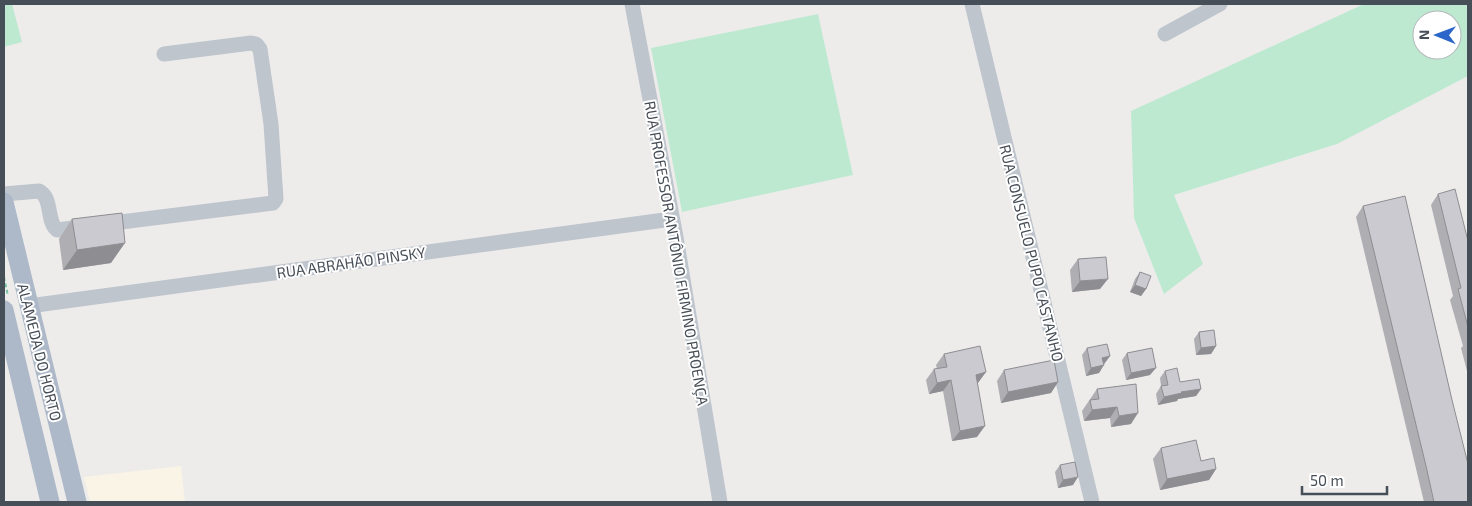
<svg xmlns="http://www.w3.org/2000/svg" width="1472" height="506" viewBox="0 0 1472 506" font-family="'Exo 2',sans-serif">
<rect width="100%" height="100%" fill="#eeeceb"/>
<path fill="#f9f4e5" d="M181,466L185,502H90L84,477Z"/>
<path fill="#bde9d1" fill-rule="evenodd" d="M4,4H12L22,42L4,47Z
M1364,4H1468V76L1337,144L1174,195L1203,264L1164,294L1134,218L1131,111ZM1422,20H1452V50H1422Z
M818,14L853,175L682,212L651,48Z"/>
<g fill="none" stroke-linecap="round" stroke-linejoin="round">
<path stroke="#79c3a3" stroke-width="2" stroke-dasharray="4 2.5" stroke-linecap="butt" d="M4,277L8,296"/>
<path stroke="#bec5cd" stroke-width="15" d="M632,4L676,237L720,502
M972,4L1092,502
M1165,34L1220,4
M4,194L39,191C53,198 46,221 57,230L273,203L276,199L271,124L260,49L256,44L251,43L164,54
M29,306L672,219"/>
<path stroke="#adb9c8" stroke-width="19" d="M4,202L77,502
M4,310L50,502"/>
</g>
<path fill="#aeaeb3" d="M1438,194L1468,241V375L1461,348L1463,346L1450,300L1453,296L1431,205Z
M1363,206L1452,400L1468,502H1424L1356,217Z
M72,219L111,263L63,270L59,239Z
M1078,259L1100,289L1072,292L1070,270Z
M1140,272L1146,289L1141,296L1130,292L1135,279Z
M1199,332L1216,346L1211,354L1196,355L1194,339Z
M1087,348L1110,356L1104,364L1099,373L1086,376L1082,355Z
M1127,353L1150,375L1126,380L1122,360Z
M944,354L986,372L977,383V437L952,441L943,391L929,394L926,380L934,369H937L936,365Z
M1004,370L1058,382L1051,393L1001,403L997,381Z
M1165,371L1180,382L1201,389L1196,396L1178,399L1177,401L1158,405L1156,394L1161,386L1160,378Z
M1136,384L1131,424L1111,427L1110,418L1084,421L1082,411L1097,389Z
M1161,448L1201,461L1216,469L1209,480L1160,490L1153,459Z
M1060,465L1073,485L1058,488L1055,472Z"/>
<path fill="#8d8d92" d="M125,243L111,263L63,270L77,250Z
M1108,279L1100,289L1072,292L1080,281Z
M1135,285L1146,289L1141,296L1130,292Z
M1216,346L1211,354L1196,355L1201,348Z
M1110,356L1104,364L1097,365L1102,358Z
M1104,365L1099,373L1086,376L1091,368Z
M1156,368L1150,375L1126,380L1131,373Z
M986,372L978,383L968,385L976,375Z
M951,380L943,391L929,394L937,383Z
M1058,382L1051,393L1001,403L1008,392Z
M1201,389L1196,396L1178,399L1177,401L1158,405L1164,397L1181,392Z
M1117,407L1110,418L1084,421L1092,410Z
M1138,413L1131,424L1111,427L1119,416Z
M985,426L977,437L952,441L960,431Z
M1216,469L1209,480L1160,490L1167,479Z
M1078,477L1073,485L1058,488L1063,480Z"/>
<path fill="#cacad0" stroke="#8d8d92" d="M1455,189L1468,241V327L1458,289L1461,288L1438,194Z
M1405,196L1452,400L1468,464V502H1434L1426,466L1363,206Z
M122,213L125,243L77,250L72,219Z
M1106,257L1108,279L1080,281L1078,259Z
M1140,272L1151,276L1146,289L1135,285Z
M1214,330L1216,346L1201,348L1199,332Z
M1107,344L1110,356L1102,358L1104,365L1091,368L1087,348Z
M980,346L986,372L976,375L985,426L960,431L951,380L937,383L934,369L947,367L944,354Z
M1152,348L1156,368L1131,373L1127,353Z
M1054,360L1058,382L1008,392L1004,370Z
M1177,368L1180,382L1199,379L1201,389L1181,392L1182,393L1164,397L1161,386L1168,385L1165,371Z
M1136,384L1138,413L1119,416L1117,407L1092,410L1090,400L1099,399L1097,389Z
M1196,440L1201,461L1214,458L1216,469L1167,479L1161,448Z
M1075,462L1078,477L1063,480L1060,465Z"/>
<g text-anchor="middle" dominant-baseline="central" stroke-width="4" stroke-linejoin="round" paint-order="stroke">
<g font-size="15" fill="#464e57" stroke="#fff">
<text transform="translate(677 253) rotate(80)">RUA PROFESSOR ANTÔNIO FIRMINO PROENÇA</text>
<text transform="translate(1032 253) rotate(76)">RUA CONSUELO PUPO CASTANHO</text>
<text transform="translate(351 262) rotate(-8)">RUA ABRAHÃO PINSKY</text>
<text transform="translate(40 352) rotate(76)">ALAMEDA DO HORTO</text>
</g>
</g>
<rect width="1472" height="506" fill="none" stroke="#464e57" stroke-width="10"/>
<g transform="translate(1437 35) rotate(271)"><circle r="24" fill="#ffffff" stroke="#b5b8bc"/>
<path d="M0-4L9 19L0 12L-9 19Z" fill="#2b65c9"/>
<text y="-8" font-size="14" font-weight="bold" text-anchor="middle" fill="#464e57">N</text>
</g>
<path d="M1302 486v8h85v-8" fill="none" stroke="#464e57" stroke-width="2.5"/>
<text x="1310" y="486" font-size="15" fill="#464e57" stroke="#ffffff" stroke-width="4" paint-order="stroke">50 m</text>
</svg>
